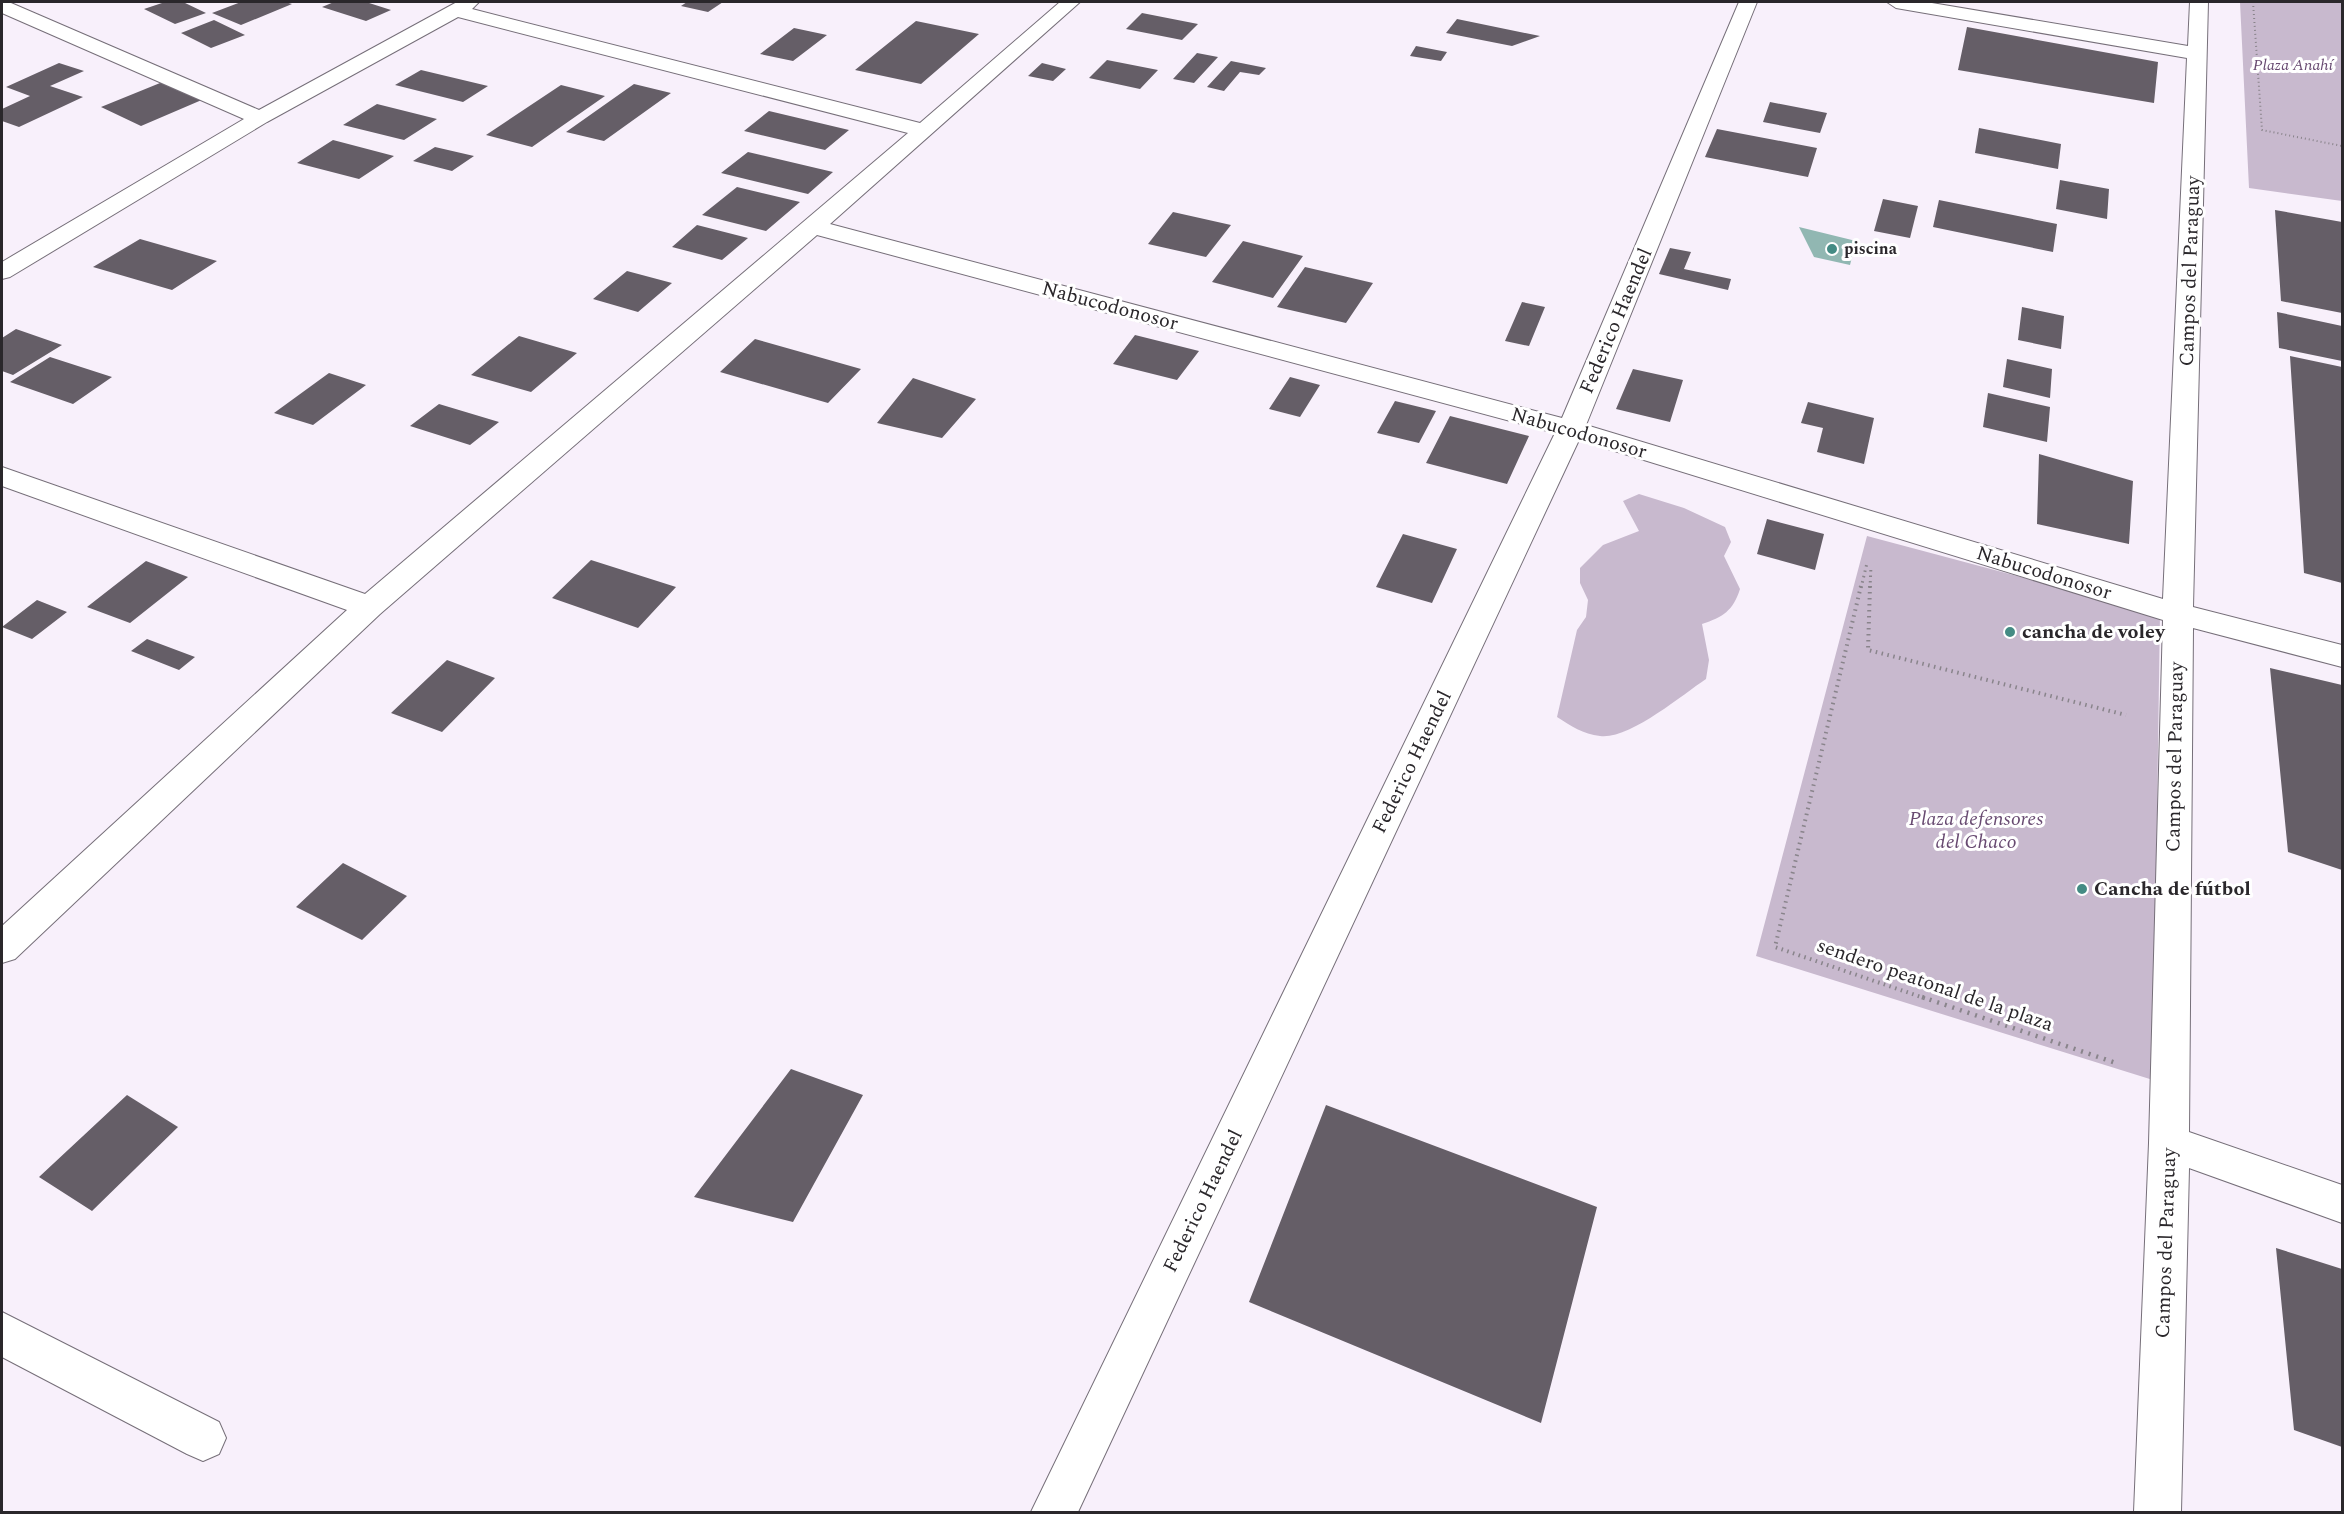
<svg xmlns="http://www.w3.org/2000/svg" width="2344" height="1514" viewBox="0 0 2344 1514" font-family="Spectral,serif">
<rect width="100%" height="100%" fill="#f8f0fb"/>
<path fill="#c8b9ce" d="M2240,2H2342V201L2249,188Z
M1639,494L1684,508L1725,527L1731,542L1724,556L1740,589C1733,611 1723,617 1702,624L1709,660L1706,679C1682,695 1629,740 1600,736C1583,734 1571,726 1557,717L1577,630L1586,617L1588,600L1580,583V568L1603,545L1639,531L1623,501Z
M1867,536L2160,614L2153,1080L1756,956Z"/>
<path fill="#91b7b2" d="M1799,227L1856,241L1850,265L1814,257Z"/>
<path fill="#655e67" d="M165,2H183L206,13L175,24L144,9Z
M241,2H285L292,4L241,25L212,13Z
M334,2H366L391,10L366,21L322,7Z
M687,2H723L708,12L681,6Z
M1142,13L1198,24L1182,40L1126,29Z
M1457,19L1540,36L1512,46L1446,33Z
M214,20L245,35L211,48L181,33Z
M916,21L979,34L921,84L855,70Z
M1967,27L2158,62L2154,103L1958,70Z
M794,28L827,35L793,61L760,54Z
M1416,46L1447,52L1441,61L1410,56Z
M1197,53L1218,57L1194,83L1173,79Z
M1107,60L1158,70L1140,89L1089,78Z
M1231,61L1266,68L1259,75L1240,72L1224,91L1207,87Z
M59,63L84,71L50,86L83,97L19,127L2,121V109L30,96L6,87Z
M1042,63L1066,69L1053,81L1028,76Z
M421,70L488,86L463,102L395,85Z
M165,81L204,99L141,126L101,107Z
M634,84L671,93L604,141L566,132Z
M561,85L605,96L532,147L486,135Z
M1770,102L1827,113L1820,133L1763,122Z
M377,104L437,119L404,140L343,125Z
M769,111L849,130L825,150L744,131Z
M1979,128L2061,144L2058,169L1975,153Z
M1717,129L1817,148L1808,177L1705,157Z
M333,140L394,156L359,179L297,163Z
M435,147L474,156L452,171L413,161Z
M748,152L833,172L808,194L721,173Z
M2060,180L2109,189L2107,219L2056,209Z
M737,187L800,202L766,231L702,215Z
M1883,199L1918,206L1910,238L1874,231Z
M1939,200L2057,224L2053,252L1933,227Z
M2275,210L2342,222V313L2281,301Z
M1173,212L1231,225L1206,257L1148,244Z
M697,225L748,238L722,260L672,247Z
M140,239L217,261L172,290L93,267Z
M1243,241L1303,256L1273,298L1212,282Z
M1670,248L1691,252L1684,269L1731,279L1728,290L1659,274Z
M1305,267L1373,283L1346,323L1277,307Z
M627,271L672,283L638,312L593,299Z
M1522,302L1545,307L1529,346L1505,341Z
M2022,307L2064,316L2061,349L2018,340Z
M2277,312L2342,326V361L2279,348Z
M16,329L62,345L13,375L2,371V338Z
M1135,335L1199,351L1177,380L1113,364Z
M519,336L577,353L531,392L471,375Z
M755,339L861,369L828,403L720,372Z
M2290,356L2342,367V583L2304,573Z
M50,357L112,377L73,404L10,382Z
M2007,359L2052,369L2050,398L2003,387Z
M1633,369L1683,380L1670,422L1616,409Z
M329,373L366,385L313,425L274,413Z
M1290,377L1320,385L1300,417L1269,409Z
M913,378L976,399L942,438L877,423Z
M1988,393L2050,407L2047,442L1983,427Z
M1395,401L1436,411L1419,443L1377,433Z
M1808,402L1874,418L1864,464L1817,452L1823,428L1801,423Z
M439,404L499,422L470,445L410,426Z
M1450,416L1529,436L1507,484L1426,463Z
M2039,454L2133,481L2129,544L2037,524Z
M1767,519L1824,534L1815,570L1757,554Z
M1403,534L1457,549L1432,603L1376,587Z
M591,560L676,587L638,628L552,598Z
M146,561L188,577L130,623L87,607Z
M37,600L67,612L32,639L2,627Z
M147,639L195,657L179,670L131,651Z
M447,660L495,678L442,732L391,713Z
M2270,668L2342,685V870L2288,852Z
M343,863L407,896L362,940L296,907Z
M791,1069L863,1095L793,1222L694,1197Z
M127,1095L178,1127L92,1211L39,1177Z
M1326,1105L1597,1207L1541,1423L1249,1302Z
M2276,1248L2342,1269V1447L2294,1430Z"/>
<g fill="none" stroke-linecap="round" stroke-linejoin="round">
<defs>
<path id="minor" d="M2,2L11,3L259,110L457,2H479L472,9L920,123L1060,2H1080L830,224L1562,418L1739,2H1757L1586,425L2163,599L2187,58L1896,8L1887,2H1926L2188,46L2190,2H2208L2193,607L2342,645V667L2193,628L2189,1132L2342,1185V1223L2189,1168L2181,1512H2134L2149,1143L2163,620L1579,440L1078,1512H1031L1555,433L817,235L380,614L15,959L2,963V926L347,610L2,486V467L365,594L908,133L458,17L267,122L10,277L2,279V262L244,119L2,13Z
M2,1312L219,1422L226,1438L219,1454L203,1461L187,1454L2,1357Z"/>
</defs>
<use href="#minor" stroke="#766f79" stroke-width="2"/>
<path stroke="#89848b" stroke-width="2" stroke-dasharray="1 3" stroke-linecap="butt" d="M2253,2L2262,130L2342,146"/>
<path stroke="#89848b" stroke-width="3" stroke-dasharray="1.5 4" stroke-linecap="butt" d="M1861,588L1867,563
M1870,588L1871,566"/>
<path stroke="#89848b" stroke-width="4" stroke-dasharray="1.5 4.5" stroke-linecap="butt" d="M1861,586L1775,947L1927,999
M1870,586L1868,650L2126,715"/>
<path stroke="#89848b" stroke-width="4.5" stroke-dasharray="2 6" stroke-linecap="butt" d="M1922,997L2116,1063"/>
<use href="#minor" fill="#fff" fill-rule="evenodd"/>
</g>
<g fill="#448b84" stroke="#fff" stroke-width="2">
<circle cx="1832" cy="249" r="6"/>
<circle cx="2010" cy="632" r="6"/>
<circle cx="2082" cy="889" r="6"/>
</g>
<g text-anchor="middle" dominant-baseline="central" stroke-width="6" stroke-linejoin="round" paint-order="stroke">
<g font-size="16" font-style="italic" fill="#684a71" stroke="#fff">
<text x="2293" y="65">Plaza Anahí</text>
</g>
<g font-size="16" font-weight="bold" fill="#2a272b" stroke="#fff" text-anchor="start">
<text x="1844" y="249">piscina</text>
</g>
<g font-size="20" fill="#2a272b" stroke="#fff">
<text transform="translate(2190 271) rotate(-88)">Campos del Paraguay</text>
<text transform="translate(1110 306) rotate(15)">Nabucodonosor</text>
<text transform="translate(1616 321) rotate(-67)">Federico Haendel</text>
<text transform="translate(1579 433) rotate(16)">Nabucodonosor</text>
<text transform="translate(2044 573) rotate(17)">Nabucodonosor</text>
<text transform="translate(2175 757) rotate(-89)">Campos del Paraguay</text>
<text transform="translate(1412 762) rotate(-64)">Federico Haendel</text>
<text transform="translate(1935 985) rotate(19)">sendero peatonal de la plaza</text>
<text transform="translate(1203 1201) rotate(-64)">Federico Haendel</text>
<text transform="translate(2166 1243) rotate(-88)">Campos del Paraguay</text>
</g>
<g font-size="20" font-weight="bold" fill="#2a272b" stroke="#fff" text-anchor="start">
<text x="2022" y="632">cancha de voley</text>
<text x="2094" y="889">Cancha de fútbol</text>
</g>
<g font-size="20" font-style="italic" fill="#684a71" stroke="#fff">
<text x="1976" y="819">Plaza defensores<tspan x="1976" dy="23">del Chaco</tspan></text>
</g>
</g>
<rect width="2344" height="1514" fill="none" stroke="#2a272b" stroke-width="6"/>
</svg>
